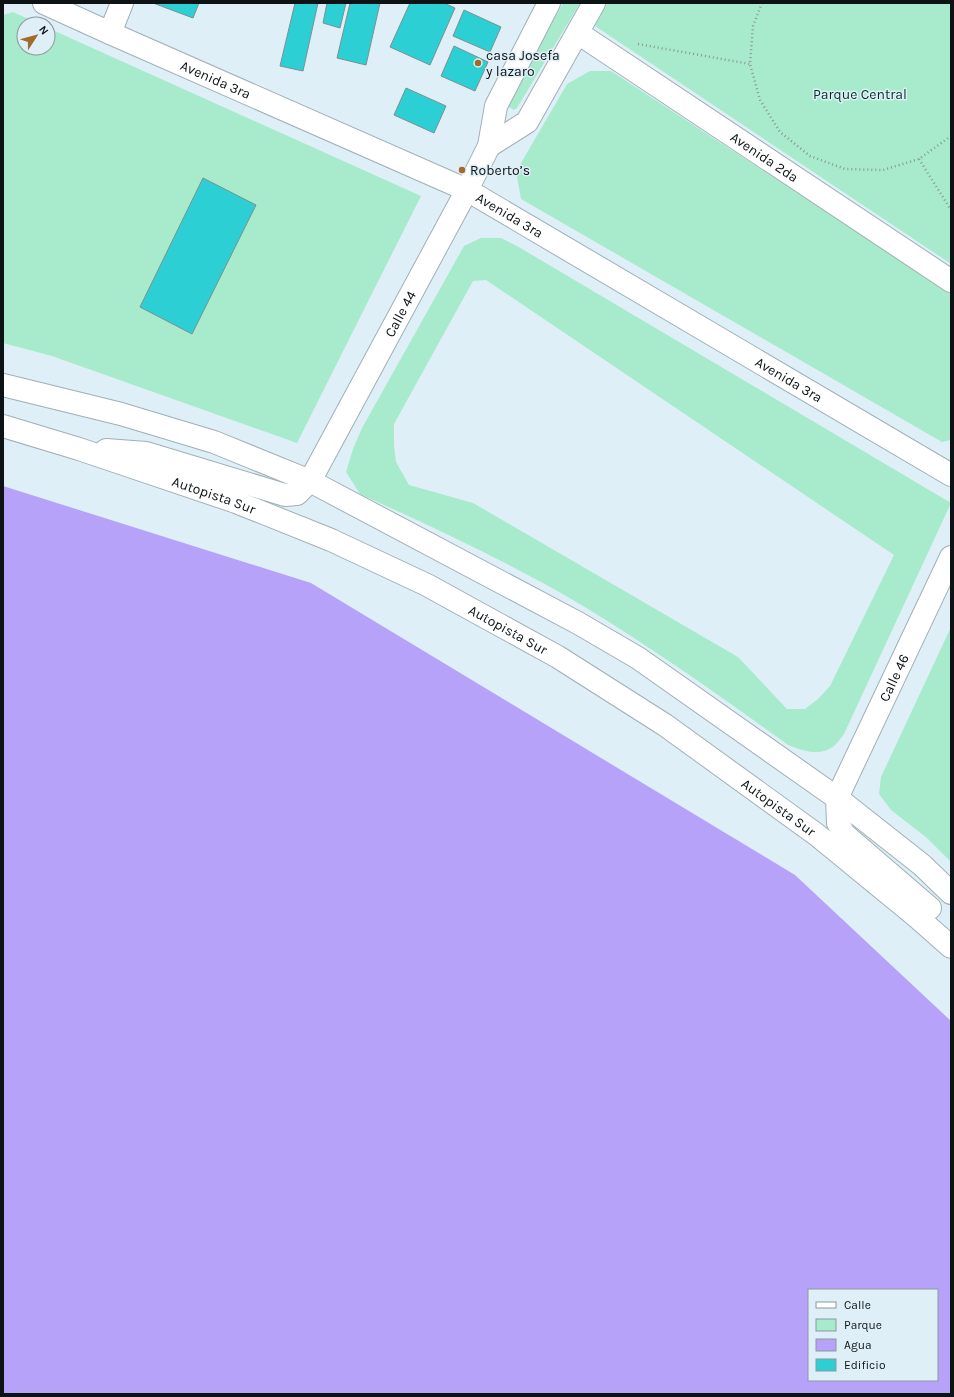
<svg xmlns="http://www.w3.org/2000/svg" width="954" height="1397" viewBox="0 0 954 1397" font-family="Karla,sans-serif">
<rect width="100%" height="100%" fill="#dfeff7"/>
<path fill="#a7ebcc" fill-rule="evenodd" d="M563,3H580L517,108L514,110L509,107V100Z
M607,3H951V264L595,26Z
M13,12L40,24H24V48H48V28L421,196L297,443L52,356L3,343V15Z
M590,71H611L951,294V440L942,442L521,199L517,177L521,163L567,84Z
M481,238H501L517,246L951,503L844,734C841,738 837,743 834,746C820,757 803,751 788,745C723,698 657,651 588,609C515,565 437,529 360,494L346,472L353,449L362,428L464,246ZM486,280L894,555L830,686L818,699L805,709H787L738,657L473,503L409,485L396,462L394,446V424L473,281Z
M951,627V862L927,838L891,810L879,794L881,777Z"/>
<path fill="#b7a2fa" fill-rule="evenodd" d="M3,486L311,583L795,875L951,1021V1394H3ZM809,1290H937V1380H809Z"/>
<path fill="#2cd0d4" stroke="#7d8f8f" d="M153,3H199L193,18Z
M295,3H318L303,71L280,66Z
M327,3H346L340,28L323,23Z
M350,3H380L366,65L337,58Z
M410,3H444L455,8L430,65L390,47Z
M464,10L501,27L490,52L453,36Z
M454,46L488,62L475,91L441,76Z
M406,88L446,106L434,133L394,115Z
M203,178L256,205L192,334L140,307Z"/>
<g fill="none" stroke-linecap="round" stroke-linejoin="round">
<defs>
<g id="street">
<path id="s1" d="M44,3L110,33L467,190L951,475"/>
<path d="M110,33L122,3"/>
<path id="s2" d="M578,33L951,281"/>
</g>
<g id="secondary">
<path d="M489,146L527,122L594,3"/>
<path id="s3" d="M310,481L467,190L489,146L496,106L549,3"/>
<path id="s4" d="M837,798L951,557"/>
</g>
<g id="highway">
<path d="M3,385L121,414L214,442L310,481L578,623L638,658L837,798L922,865L951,893"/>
<path id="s5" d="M3,426L79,449L236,502L331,540L427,585L558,657L665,725L817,835L917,917L951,947"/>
<path d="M106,450L146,453L285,495L297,494L310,481"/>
<path d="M837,798L838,823L844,834L930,908"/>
</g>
</defs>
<use href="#street" stroke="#a0afb7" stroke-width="24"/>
<use href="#secondary" stroke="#a0afb7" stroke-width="24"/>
<use href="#highway" stroke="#a0afb7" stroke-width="24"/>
<path stroke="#8a969c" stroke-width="2.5" stroke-dasharray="1 3" stroke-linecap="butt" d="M762,3L753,26L750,64L760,100L780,132L810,156L845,169L883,170L919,159L951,136
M638,44L750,64
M919,159L951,210"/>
<use href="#street" stroke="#fff" stroke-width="22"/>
<use href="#secondary" stroke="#fff" stroke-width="22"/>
<use href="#highway" stroke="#fff" stroke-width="22"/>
</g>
<g fill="#a26b27" stroke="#dfeff7" stroke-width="1.5">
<circle cx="478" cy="63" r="4"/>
<circle cx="462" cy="170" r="4"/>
</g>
<g text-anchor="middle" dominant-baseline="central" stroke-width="3" stroke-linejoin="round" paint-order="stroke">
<g font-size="14" fill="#0d1315" stroke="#dfeff7" text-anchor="start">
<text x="486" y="55">casa Josefa<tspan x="486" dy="16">y lazaro</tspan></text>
<text x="470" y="170">Roberto’s</text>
</g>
<g font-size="14" fill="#0d1315" stroke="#dfeff7">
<text stroke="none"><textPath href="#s1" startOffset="188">Avenida 3ra</textPath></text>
<text stroke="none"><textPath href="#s2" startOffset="224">Avenida 2da</textPath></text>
<text stroke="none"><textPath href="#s1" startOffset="512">Avenida 3ra</textPath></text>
<text stroke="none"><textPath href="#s3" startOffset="190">Calle 44</textPath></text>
<text stroke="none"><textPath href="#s1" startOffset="836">Avenida 3ra</textPath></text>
<text stroke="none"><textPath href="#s5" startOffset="222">Autopista Sur</textPath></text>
<text stroke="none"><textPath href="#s5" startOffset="546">Autopista Sur</textPath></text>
<text stroke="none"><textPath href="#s4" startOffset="133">Calle 46</textPath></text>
<text stroke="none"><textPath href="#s5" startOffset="870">Autopista Sur</textPath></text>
</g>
<g font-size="14" fill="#003423" stroke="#dfeff7">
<text x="860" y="94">Parque Central</text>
</g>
</g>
<rect width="954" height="1397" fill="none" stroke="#0d1315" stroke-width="8"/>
<rect x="808" y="1289" width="130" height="92" fill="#dfeff7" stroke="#8b979d"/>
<rect x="816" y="1302" width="20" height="6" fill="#ffffff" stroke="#8b979d"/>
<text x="844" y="1309" font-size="12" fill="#0d1315">Calle</text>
<rect x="816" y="1319" width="20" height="12" fill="#a7ebcc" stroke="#8b979d"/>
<text x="844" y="1329" font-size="12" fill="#0d1315">Parque</text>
<rect x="816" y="1339" width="20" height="12" fill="#b7a2fa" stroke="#8b979d"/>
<text x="844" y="1349" font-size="12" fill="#0d1315">Agua</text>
<rect x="816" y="1359" width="20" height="12" fill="#2cd0d4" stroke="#8b979d"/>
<text x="844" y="1369" font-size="12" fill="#0d1315">Edificio</text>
<g transform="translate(36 36) rotate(54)"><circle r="19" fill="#dfeff7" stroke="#8b979d"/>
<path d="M0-3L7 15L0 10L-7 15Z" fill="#a26b27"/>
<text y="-6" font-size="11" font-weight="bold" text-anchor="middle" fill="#0d1315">N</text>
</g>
</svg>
